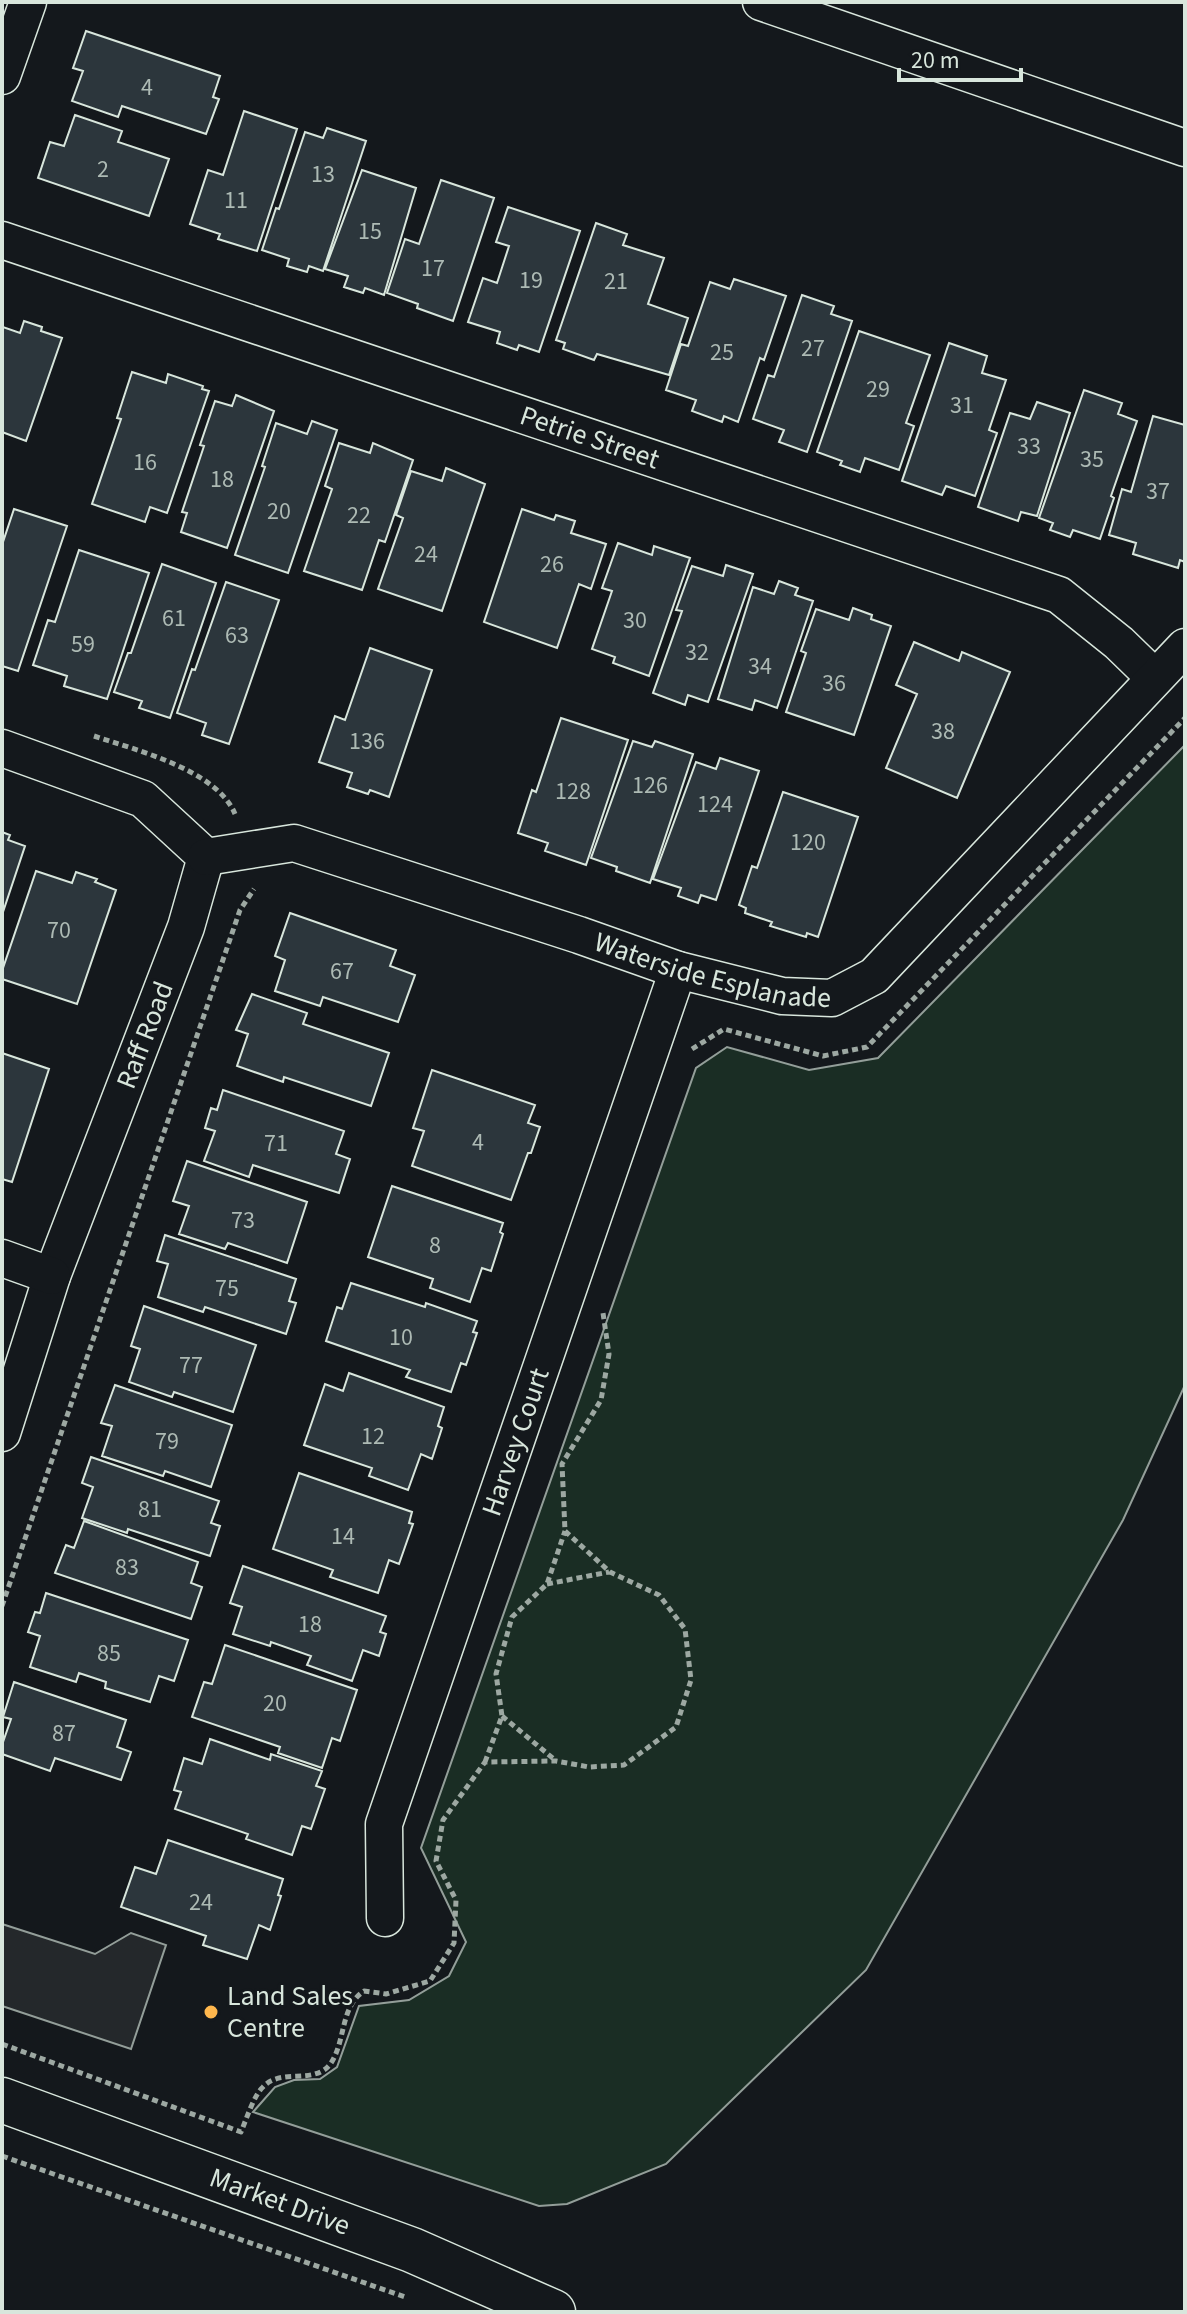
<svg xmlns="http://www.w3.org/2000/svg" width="1187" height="2314" viewBox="0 0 1187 2314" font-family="'Source Sans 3',sans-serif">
<rect width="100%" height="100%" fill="#14181c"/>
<path fill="#1a2d24" stroke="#939e99" stroke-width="2" d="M1185,745V1385L1123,1520L866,1970L666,2164L567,2204L539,2206L253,2112L275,2087L294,2080L320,2079L337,2067L359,2006L409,2000L449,1976L466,1942L421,1848L696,1068L727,1047L809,1070L878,1058Z"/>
<path fill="#24282b" stroke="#939e99" stroke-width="2" d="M2,1924L95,1954L131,1933L166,1945L131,2049L2,2006Z"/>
<path fill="#2c363c" stroke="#d8e6dc" stroke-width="2" d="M86,31L220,76L213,97L219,99L206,134L122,106L118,117L72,101L83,71L73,68Z
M244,111L297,129L257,251L218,239L220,234L190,224L208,170L223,175Z
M75,115L122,131L118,142L169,159L149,216L38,178L50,142L64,146Z
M327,128L366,141L323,271L309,266L307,272L287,266L289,259L262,250L276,208L279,209L305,132L323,138Z
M362,170L416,188L384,295L365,288L363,293L344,287L348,276L325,269Z
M441,180L494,198L453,321L417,308L418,304L387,293L405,239L419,244Z
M508,207L580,231L539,352L519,345L517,350L497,343L500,332L468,322L483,278L497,283L509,246L496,242Z
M596,223L627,234L623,245L664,258L648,304L688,318L669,375L597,354L594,360L563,349L565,343L556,340Z
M734,279L786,296L764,360L760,358L738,422L724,416L722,422L692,411L696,400L666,390L681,344L688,346L710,282L730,289Z
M802,295L834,306L831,314L852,321L807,452L779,442L784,430L753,419L768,375L774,377Z
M24,321L42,327L41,331L62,338L26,441L2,432V332L3,327L20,333Z
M859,331L930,355L906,423L914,426L899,470L865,458L860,472L840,465L842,461L817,452Z
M949,343L987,356L982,373L1006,380L989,430L997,433L975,496L946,486L942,495L902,481Z
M132,372L166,383L168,374L203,386L202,389L209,391L167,513L150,507L145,522L92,504L121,419L117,418Z
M1084,390L1122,403L1118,414L1137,421L1111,496L1114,498L1100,539L1073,530L1070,537L1050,530L1053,523L1039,518Z
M236,395L274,411L227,548L181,532L187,513L182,512L204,446L200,445L215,401L232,406Z
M1037,402L1070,413L1037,516L1021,512L1018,521L978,507L1010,413L1030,419Z
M1153,416L1185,425V562L1180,560L1178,568L1133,554L1136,543L1109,535L1122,489L1131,492Z
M312,421L337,430L288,573L235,555L265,467L262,466L276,423L307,434Z
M339,443L370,453L373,443L413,460L385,542L379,540L362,590L304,571L332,489L325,486Z
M446,468L485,484L442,611L378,589L403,518L396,515L411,471L442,481Z
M14,509L67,526L18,671L2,666V545Z
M522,509L554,520L556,515L575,521L571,533L606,544L591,589L579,584L557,648L484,622Z
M618,543L652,555L654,546L690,558L649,676L613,663L615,657L592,649L612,591L602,588Z
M79,550L149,573L107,699L64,686L67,676L33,665L48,620L55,622Z
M162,564L216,583L170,718L139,708L142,701L114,692L128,653H131Z
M726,565L753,574L708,702L688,695L685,705L653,693L682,611L676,610L692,566L723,576Z
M779,581L798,588L795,595L813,601L777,708L755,700L752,710L718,699L753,587L774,594Z
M226,582L279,600L229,744L202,735L206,723L177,713L192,669L195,670Z
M853,608L872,615L871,619L891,626L854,735L786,712L806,653L801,651L816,609L849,620Z
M914,642L959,661L962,652L1010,672L957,798L886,768L917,694L896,685Z
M370,648L432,670L389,797L370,790L368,794L347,787L352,773L319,762L335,716L345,720Z
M561,718L628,740L586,865L545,851L548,843L518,833L532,790L536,792Z
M633,741L652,747L655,741L693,754L650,883L616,871L617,867L591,858Z
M720,758L759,771L716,900L701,895L698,903L678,896L681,888L653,879L696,762L716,769Z
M783,792L858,817L818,937L807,933L806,937L770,926L772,922L745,913L746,908L739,905L752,866L757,868Z
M2,832L10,835L8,840L25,846L2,915Z
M36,871L72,883L76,872L97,879L95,882L116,890L77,1004L2,979V971Z
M290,913L396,950L390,966L415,975L398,1022L323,997L320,1006L275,991L285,960L275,956Z
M252,994L307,1013L303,1024L389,1053L371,1106L284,1077L283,1082L237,1066L248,1034L236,1030Z
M2,1053L49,1069L12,1182L2,1179Z
M432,1070L535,1105L528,1123L540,1127L531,1153H528L511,1200L412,1166L424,1131L413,1128Z
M223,1090L344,1131L336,1154L350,1159L339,1193L253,1165L249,1177L204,1161L215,1131L205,1128L211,1108L217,1110Z
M187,1161L307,1202L287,1263L228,1243L225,1249L179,1234L189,1206L173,1201Z
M392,1186L503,1223L500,1232L503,1234L491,1271L482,1268L470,1302L430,1288L433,1279L368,1257Z
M165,1235L296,1279L289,1301L296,1303L286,1334L205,1307L203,1312L158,1297L168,1264L157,1261Z
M351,1283L425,1307L426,1303L477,1321L473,1332L477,1333L466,1365L461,1363L451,1392L406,1377L410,1370L326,1341L337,1307L342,1309Z
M144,1306L256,1345L233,1412L174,1392L172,1397L129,1382L140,1349L131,1346Z
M349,1373L444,1407L438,1426L442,1428L432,1459L421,1454L408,1490L369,1476L372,1468L304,1445L325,1384L343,1391Z
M115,1385L232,1425L211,1487L165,1471L163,1476L102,1456L112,1426L101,1423Z
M91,1457L219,1501L211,1523L220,1526L210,1556L128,1529L127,1533L82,1518L93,1487L82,1483Z
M299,1473L412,1512L409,1523L413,1524L399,1564L389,1560L378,1593L330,1577L333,1570L273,1549Z
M84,1521L198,1562L191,1583L202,1587L191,1619L55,1573L66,1545L74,1548Z
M243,1566L386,1616L380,1632L386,1634L379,1656L363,1650L352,1681L307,1665L311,1656L271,1642L270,1646L233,1634L242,1607L230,1603Z
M46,1593L188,1640L174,1681L159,1676L150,1702L105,1688L106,1682L79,1673L76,1682L30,1667L40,1636L28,1632L35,1612L40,1613Z
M225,1645L357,1690L340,1741L332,1738L322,1768L278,1753L280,1747L192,1717L204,1682L212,1684Z
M14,1682L126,1720L117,1747L131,1752L121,1780L55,1758L50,1771L2,1754V1745L11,1719L3,1717Z
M210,1739L270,1760L271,1754L322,1771L316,1786L325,1789L311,1829L302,1826L292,1855L246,1839L248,1834L175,1809L181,1792L174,1790L184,1758L202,1764Z
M168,1840L283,1879L278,1895L281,1896L270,1930L259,1925L247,1959L203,1945L206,1936L121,1907L135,1867L156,1874Z"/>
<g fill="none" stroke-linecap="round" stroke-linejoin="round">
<defs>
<g id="street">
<path d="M761,2L1185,148"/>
<path d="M2,76L28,2"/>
<path id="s1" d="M2,240L1059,595L1119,643L1154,677"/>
<path d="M2,748L143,799L206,857L186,927L52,1276L2,1433"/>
<path id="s2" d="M206,857L294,843L579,935L678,970L782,996L832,998L874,976L1185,647"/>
<path d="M2,1258L52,1276"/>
<path id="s3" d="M385,1918L384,1824L678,970"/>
</g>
<g id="secondary">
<path id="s4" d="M2,2100L412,2250L553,2312"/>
</g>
</defs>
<use href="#street" stroke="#d8e6dc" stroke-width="39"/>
<use href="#secondary" stroke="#d8e6dc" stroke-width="47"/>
<path stroke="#9da8a2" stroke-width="5" stroke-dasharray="6 4" stroke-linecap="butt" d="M94,736C136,750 217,770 235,814
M692,1049L724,1029L823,1056L867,1047L1185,718
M547,1584L609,1572
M2,1606L240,910L254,889
M502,1716L555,1760
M485,1762L502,1716L496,1674L512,1617L547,1584L565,1531
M2,2044L241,2132C246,2120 254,2095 263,2087C281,2067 315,2086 331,2063C346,2040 340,2007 364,1991L386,1994L430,1981L454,1943L456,1900L436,1861L443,1820L485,1762L556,1761L589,1767L624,1765L676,1727L691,1680L685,1629L659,1595L610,1572L565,1531L562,1464L601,1400L609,1354L603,1313
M2,2156L405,2297"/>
<use href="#street" stroke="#14181c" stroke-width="36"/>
<use href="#secondary" stroke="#14181c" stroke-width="44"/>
</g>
<circle fill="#ffb74d" stroke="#14181c" stroke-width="3" cx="211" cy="2012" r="8"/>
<g text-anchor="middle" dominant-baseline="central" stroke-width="6" stroke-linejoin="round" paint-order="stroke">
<g font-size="24" fill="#adbab4">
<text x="147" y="87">4</text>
<text x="103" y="169">2</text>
<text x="323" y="174">13</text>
<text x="236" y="200">11</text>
<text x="370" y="231">15</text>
<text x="433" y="268">17</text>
<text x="531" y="280">19</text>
<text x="616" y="281">21</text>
<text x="813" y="348">27</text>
<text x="722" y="352">25</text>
<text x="878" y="389">29</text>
<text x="962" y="405">31</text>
<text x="1029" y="446">33</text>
<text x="1092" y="459">35</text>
<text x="145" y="462">16</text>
<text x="222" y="479">18</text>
<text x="1158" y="491">37</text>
<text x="279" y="511">20</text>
<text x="359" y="515">22</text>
<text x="426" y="554">24</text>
<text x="552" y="564">26</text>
<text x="174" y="618">61</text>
<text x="635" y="620">30</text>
<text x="237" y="635">63</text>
<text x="83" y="644">59</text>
<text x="697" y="652">32</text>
<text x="760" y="666">34</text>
<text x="834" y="683">36</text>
<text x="943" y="731">38</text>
<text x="367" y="741">136</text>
<text x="650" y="785">126</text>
<text x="573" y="791">128</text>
<text x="715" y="804">124</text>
<text x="808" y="842">120</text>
<text x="59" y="930">70</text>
<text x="342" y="971">67</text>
<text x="478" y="1142">4</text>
<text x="276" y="1143">71</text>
<text x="243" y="1220">73</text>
<text x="435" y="1245">8</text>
<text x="227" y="1288">75</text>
<text x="401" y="1337">10</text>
<text x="191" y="1365">77</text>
<text x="373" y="1436">12</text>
<text x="167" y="1441">79</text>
<text x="150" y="1509">81</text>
<text x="343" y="1536">14</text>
<text x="127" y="1567">83</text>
<text x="310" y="1624">18</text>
<text x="109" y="1653">85</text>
<text x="275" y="1703">20</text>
<text x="64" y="1733">87</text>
<text x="201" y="1902">24</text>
</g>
<g font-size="28" fill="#d8e6dc" stroke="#14181c">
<text stroke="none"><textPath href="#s1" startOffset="620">Petrie Street</textPath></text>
<text stroke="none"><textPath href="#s2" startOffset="528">Waterside Esplanade</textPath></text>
<text transform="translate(145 1035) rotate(-69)">Raff Road</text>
<text stroke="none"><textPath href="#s3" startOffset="498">Harvey Court</textPath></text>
<text stroke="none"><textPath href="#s4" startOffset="296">Market Drive</textPath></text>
</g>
<g font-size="28" fill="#d8e6dc" stroke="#14181c" text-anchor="start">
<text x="227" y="1996">Land Sales<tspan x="227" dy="32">Centre</tspan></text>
</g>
</g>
<rect width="1187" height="2314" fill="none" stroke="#d8e6dc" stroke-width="8"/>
<path d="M899 68v12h122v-12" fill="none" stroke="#d8e6dc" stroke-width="4"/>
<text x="911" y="68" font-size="24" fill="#d8e6dc" stroke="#14181c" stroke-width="6" paint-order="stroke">20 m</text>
</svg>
